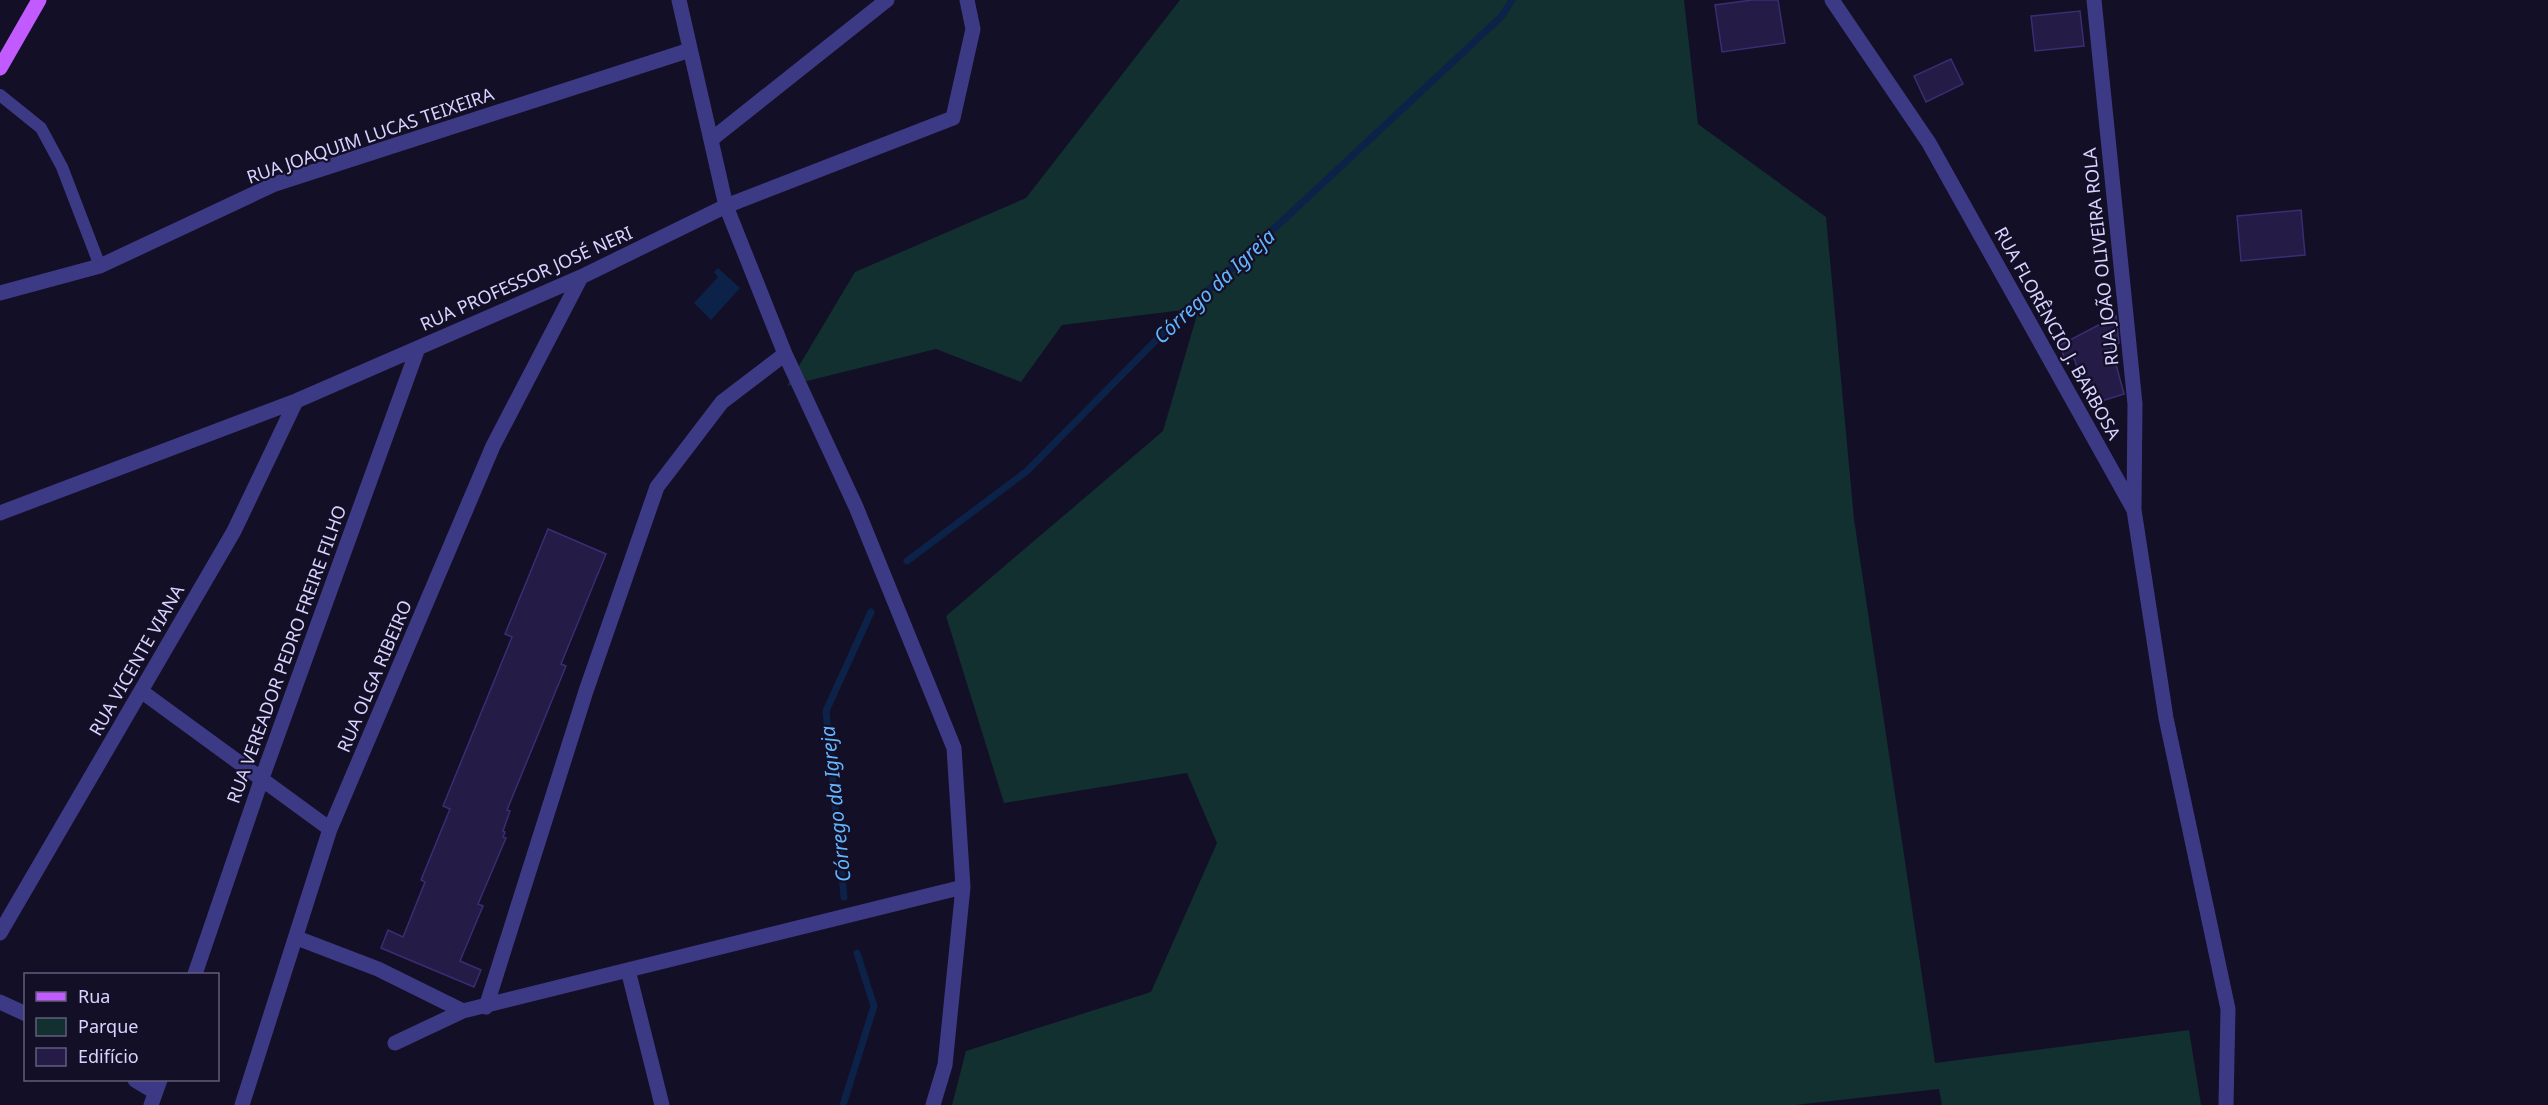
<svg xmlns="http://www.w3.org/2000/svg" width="2548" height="1105" viewBox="0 0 2548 1105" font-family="'Noto Sans',sans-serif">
<rect width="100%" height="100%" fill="#130f26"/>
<path fill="#12302f" d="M1180,0H1684L1698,124L1826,217L1854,519L1935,1063L2189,1030L2201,1105H1942L1939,1089L1795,1105H952L966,1051L1151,992L1217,843L1187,773L1004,803L946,616L1163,431L1199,308L1062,325L1021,382L936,349L787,386L855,272L1026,198Z"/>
<path fill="#0c2248" d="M718,268L740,288L711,320L694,303L718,277L714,272Z"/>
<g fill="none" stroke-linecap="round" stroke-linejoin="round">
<path stroke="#0c2248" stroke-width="7" d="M907,561L1027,471L1174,322L1502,16L1512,0
M844,897L826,711L871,612
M843,1105L874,1006L857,953"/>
</g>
<path fill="#241b47" stroke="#3b2d73" stroke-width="1.5" d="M1752,0H1778L1785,43L1722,52L1715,5Z
M2080,11L2084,46L2035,51L2031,16Z
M1951,59L1963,84L1926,102L1914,76Z
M2301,210L2305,255L2241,261L2237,216Z
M2116,316L2119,343L2111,346L2124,394L2089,405L2074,358L2065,360L2060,345Z
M548,529L606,554L561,664L566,666L507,810L510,811L503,831L505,832L503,837L506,838L478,904L483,906L460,961L481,970L474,987L381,948L388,930L403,937L425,882L421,880L450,809L443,806L512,637L505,634Z"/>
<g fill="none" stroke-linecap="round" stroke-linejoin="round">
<path stroke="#3d3a85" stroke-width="12" d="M0,95L41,128L62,167L100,266"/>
<path stroke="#3d3a85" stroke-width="15" d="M679,0L726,206L785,354L856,507L954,748L963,887L945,1065L933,1105
M1832,0L1929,143L2134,510L2166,718L2228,1009L2226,1105
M2094,0L2135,404L2134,507
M712,139L887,0
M0,293L100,266L275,184L690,50
M0,513L296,401L581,277L726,206L953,118L973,29L967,0
M141,691L330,829
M0,933L234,531L296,401
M297,938L378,969L463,1011
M628,970L662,1105
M195,974L262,778L418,348
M0,1002L26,1014
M486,1007L586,691L657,487L722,402L785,354
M395,1043L463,1011L963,887
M135,1080L155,1092
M151,1105L160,1080
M242,1105L330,829L493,446L581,277"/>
<path stroke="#c25bff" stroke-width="15" d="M0,68L39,0"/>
</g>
<g text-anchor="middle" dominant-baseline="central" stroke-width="4.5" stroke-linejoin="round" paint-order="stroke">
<g font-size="18" fill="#d9d4ff" stroke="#130f26">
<text transform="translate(370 135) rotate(-19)">RUA JOAQUIM LUCAS TEIXEIRA</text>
<text transform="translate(2100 257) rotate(-96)">RUA JOÃO OLIVEIRA ROLA</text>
<text transform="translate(526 278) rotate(-24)">RUA PROFESSOR JOSÉ NERI</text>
<text transform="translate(2058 333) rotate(61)">RUA FLORÊNCIO J. BARBOSA</text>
<text transform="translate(286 654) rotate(-70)">RUA VEREADOR PEDRO FREIRE FILHO</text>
<text transform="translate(136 660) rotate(-60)">RUA VICENTE VIANA</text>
<text transform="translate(374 676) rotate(-67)">RUA OLGA RIBEIRO</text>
</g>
<g font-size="20" font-style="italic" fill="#62b6ff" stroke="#130f26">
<text transform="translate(1214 286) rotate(-43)">Córrego da Igreja</text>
<text transform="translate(835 804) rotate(-96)">Córrego da Igreja</text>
</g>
</g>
<rect x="24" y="973" width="195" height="108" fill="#130f26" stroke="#625e7d" stroke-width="1.5"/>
<rect x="36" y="992" width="30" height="9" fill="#c25bff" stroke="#625e7d" stroke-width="1.5"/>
<text x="78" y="1003" font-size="18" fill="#d9d4ff">Rua</text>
<rect x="36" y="1018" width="30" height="18" fill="#12302f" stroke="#625e7d" stroke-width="1.5"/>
<text x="78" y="1033" font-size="18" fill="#d9d4ff">Parque</text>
<rect x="36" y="1048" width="30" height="18" fill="#241b47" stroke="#625e7d" stroke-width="1.5"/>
<text x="78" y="1063" font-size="18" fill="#d9d4ff">Edifício</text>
</svg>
